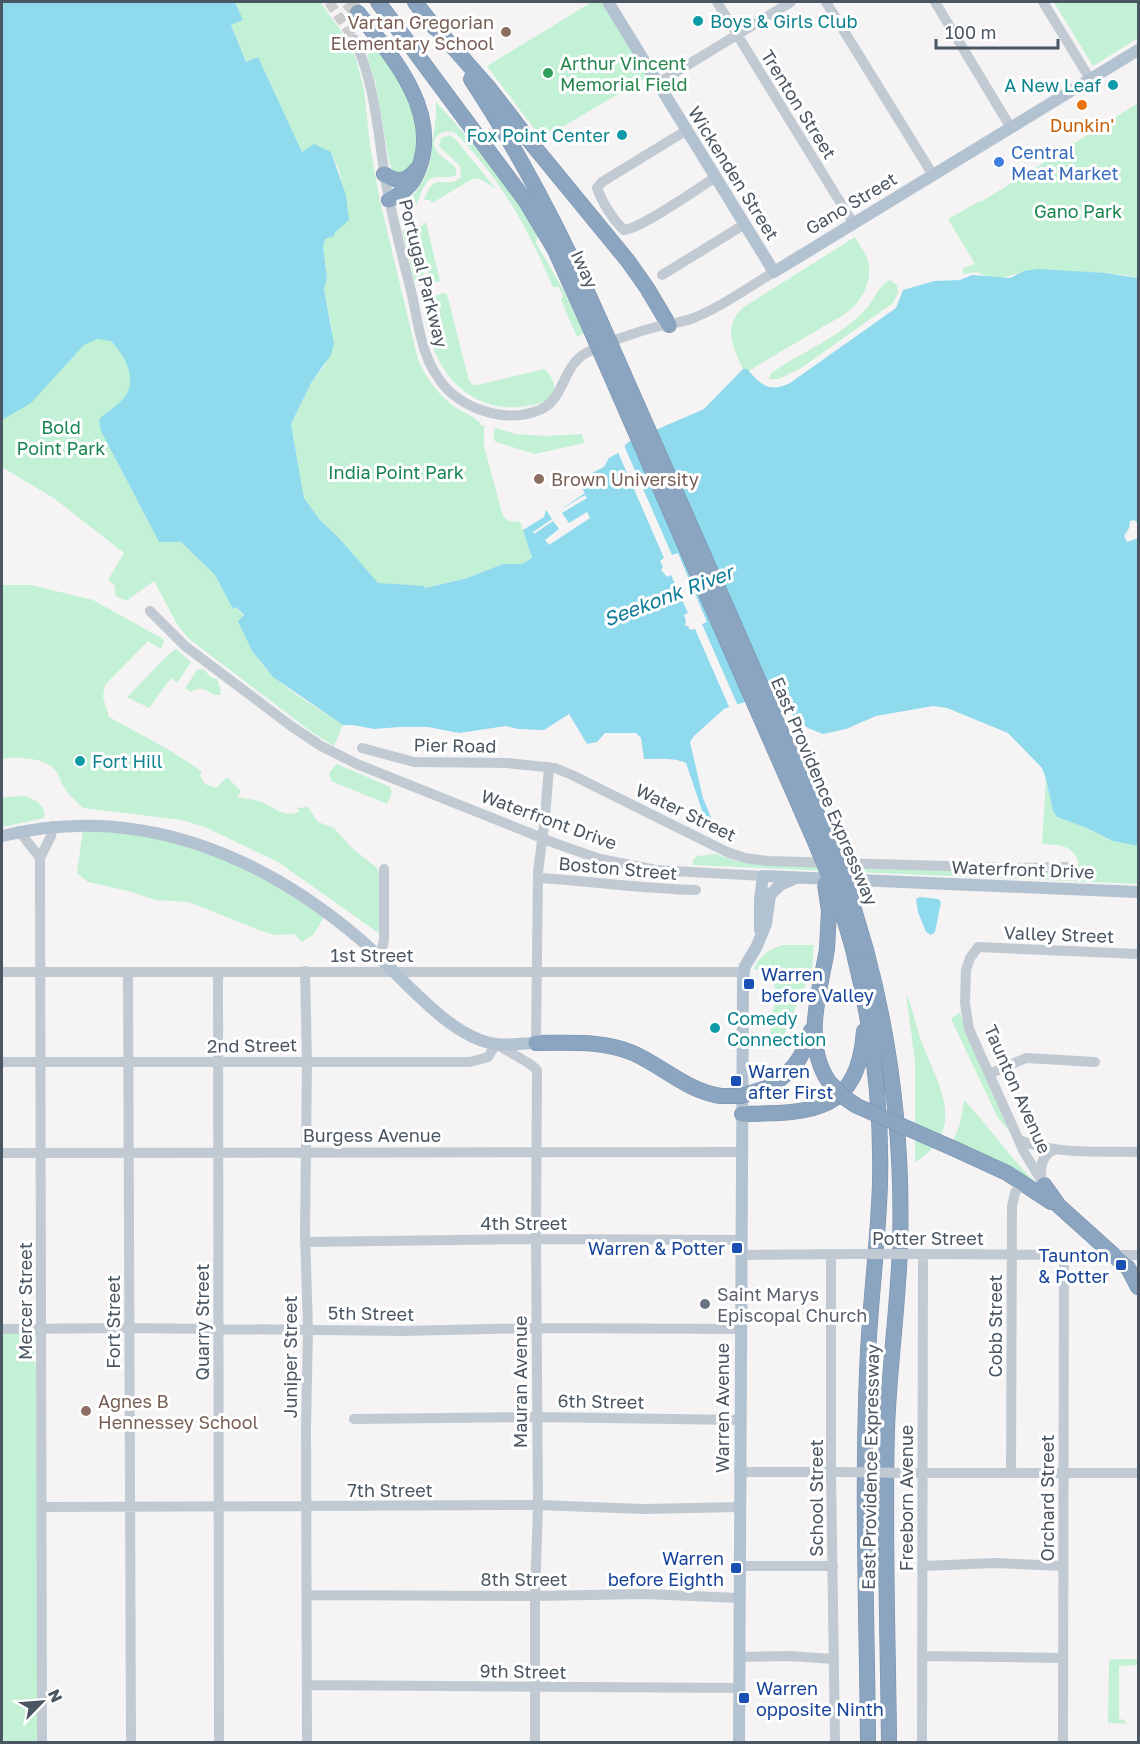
<svg xmlns="http://www.w3.org/2000/svg" width="1140" height="1744" viewBox="0 0 1140 1744" font-family="'Golos Text',sans-serif">
<rect width="100%" height="100%" fill="#f5f3f3"/>
<path fill="#c3f1d5" d="M235,2H320L349,42L356,59L364,90L370,146L380,201L418,360C428,380 439,397 458,409C467,415 476,416 481,425L484,426V446L502,513C505,521 512,523 520,521L532,558L522,564H503L467,578L424,588L423,586L378,584L339,538L320,520L304,498L291,424L311,383L326,364L332,329L324,289L327,278L323,247L325,239L347,204L339,170L331,152H302L258,58L246,62L231,25L242,20Z
M592,2H601L647,77L542,139L487,66Z
M1056,2H1138V38L1093,66L1055,4Z
M378,48L398,74L417,122V156L408,173L395,172L392,169L389,161L376,85L367,55Z
M436,102C474,143 508,187 538,234L536,243L564,291L584,333L577,337L561,300L563,296L559,287H553C532,239 512,199 479,159C471,150 463,140 454,132C442,129 427,138 437,151C442,158 450,162 456,168V175C448,180 437,173 429,180C417,192 419,213 403,220L402,214L425,177L429,166L436,117Z
M1138,103V278C1120,273 1101,273 1083,272C1067,272 1051,269 1036,270C1014,271 1000,286 978,272L963,274V268L975,264L948,219L980,201L981,202Z
M450,135L456,140L496,189L482,180L474,178L432,203L430,200H424C436,168 445,192 461,177L460,166L439,146L441,138Z
M426,222L440,281L431,284L416,227V225L422,226Z
M405,230L411,251L417,250L427,285H419L414,280L402,231Z
M855,237C860,246 868,256 869,266C871,280 864,295 855,305C847,314 835,320 824,326C799,342 773,355 749,371L743,369C733,347 722,326 744,307Z
M890,280L897,285L898,292L893,303L801,368L778,379H769L771,373C802,352 840,337 866,309C874,300 879,285 890,280Z
M443,293L447,294L469,381L473,385H478L544,369C551,374 559,389 552,397C546,403 533,405 525,406C478,414 441,381 430,337C427,324 419,309 429,298Z
M82,324L139,354L113,454L159,542H181L215,575L233,609L236,607C252,623 244,637 254,653C273,685 313,704 343,725L334,746L313,733L188,638L177,624L154,581L126,601L116,596L114,584L108,580L124,553L55,499L2,467V412Z
M496,428L515,434L547,436L582,434L584,443L535,454L496,442L494,440V430Z
M2,585H31L93,600L163,639L164,642L161,649L148,641L105,685L103,697L109,717C141,735 173,750 202,772L200,776L205,784L216,788L227,777L241,791L237,797C245,799 254,799 262,802C274,808 286,819 300,811L297,808L308,807L318,822L334,828L352,848L377,868L379,874L380,934L278,862L205,827L182,820L83,808C76,801 68,794 64,787C60,781 59,774 55,770C45,757 15,757 2,759Z
M176,649L191,662L177,683L171,678L149,708L127,697L171,652Z
M204,669L210,677L217,679L221,691L220,695C207,696 206,682 191,692L185,688L197,670Z
M337,764L390,787L392,792L387,804L331,781L329,773Z
M1046,779L1053,811L1057,817L1087,828L1113,841L1138,846V884L693,865V860L697,856L716,854L736,861L760,864L1064,871L1076,868L1079,863C1073,844 1059,845 1042,844Z
M25,796C36,800 46,805 44,818L2,827V797Z
M83,829L164,838L257,871L324,917L313,935L302,942L294,934L276,935L264,932L189,902L156,900L128,891L88,882L77,873Z
M783,945H814L812,969L782,1039L776,1042L773,1041C764,1020 786,991 768,973L754,969C759,956 770,949 783,945Z
M906,994C913,1008 916,1027 922,1043C939,1087 968,1129 915,1162V1061Z
M960,1012L965,1030L1009,1131L998,1118L951,1019Z
M964,1100C989,1126 1009,1157 1035,1182L1034,1183L953,1141L960,1124Z
M2,1331H36L34,1359L38,1370L40,1742H2Z
M1115,1659H1138V1665L1119,1666V1719L1125,1720V1723L1129,1724L1108,1723L1109,1660Z"/>
<path fill="#90daee" d="M2,2H235L243,20L231,25L246,62L258,57L302,152L314,144L331,152L346,195L349,220L335,232L334,236L325,239L323,247L327,278L324,289L334,344L331,355L311,383L291,424L304,498L320,520L339,538L378,583L424,586L425,588L467,578L503,564H522L532,558L523,530L544,517L546,510L584,487L588,483L586,476L604,467L609,458L620,452L628,442L704,409L743,369H747C761,385 769,393 790,383L896,308L903,290L934,281L960,280L972,275L1010,278L1024,271L1038,269L1106,273L1138,278V523L1134,520L1130,521L1129,528L1124,536L1127,542L1138,538V846L1113,841L1087,828L1057,817L1053,811L1046,779L1042,768L1008,733L947,708L933,706L876,716L846,729L823,734L808,728L778,703L772,700H751L724,709L694,736L690,742L703,798L712,820L709,824L706,822L686,763C673,757 658,759 644,759L641,738L636,733H605L597,742L587,744L569,714L544,730L518,729L506,726L459,733L428,727H400L374,729L353,725H343L273,677L252,651L238,621L244,615L236,607L233,609L215,575L181,542H159L101,431L99,420C105,412 114,409 121,401C140,383 126,356 111,341L97,339L84,345L31,403L2,420Z
M920,897L938,899L941,902L935,932L931,935L926,932L918,912L916,899Z"/>
<path fill="#f5f3f3" d="M623,443L672,555L678,553L707,622L702,624L738,706L730,709L695,629L690,630L688,626H685L686,621L684,615L688,613L671,575L667,577L661,570L663,567L660,561L664,558L617,450Z
M581,487L585,493L560,510L585,495L587,498L562,513L569,523L587,512L590,518L549,545L545,540L559,529L553,521L534,534L533,532L552,519L545,508L575,489Z"/>
<g fill="none" stroke-linecap="round" stroke-linejoin="round">
<path stroke="#caccce" stroke-width="10" stroke-dasharray="10 5" stroke-linecap="butt" d="M329,2L354,39"/>
<path stroke="#caccce" stroke-width="15" stroke-dasharray="15 8" stroke-linecap="butt" d="M348,2L358,13"/>
<defs>
<path id="highway" d="M378,2L525,200L555,250L591,330
M415,2L435,28
M358,13C390,54 437,106 421,162C415,182 407,191 389,200
M430,21L489,88L532,144L628,261L647,288L669,325
M471,79C523,158 564,238 602,325
M384,174C397,183 406,182 416,170
M714,579L825,832
M702,584L813,837
M827,949C820,992 802,1042 829,1082
M853,949C872,1026 882,1104 880,1183C878,1247 869,1310 867,1374C862,1497 867,1620 868,1742
M866,950C892,1046 903,1147 900,1247C898,1308 889,1368 887,1429C884,1533 888,1638 889,1742
M536,1043C569,1043 603,1040 633,1053C664,1067 687,1091 721,1096
M763,1089C788,1078 804,1058 811,1031
M742,1114C810,1113 858,1114 864,1031
M957,1150L1007,1173L1051,1202
M1044,1185L1059,1206L1128,1268L1138,1287"/>
</defs>
<use href="#highway" stroke="#7690ad" stroke-width="16"/>
<path stroke="#c1cad2" stroke-width="10" d="M717,2L853,223
M826,2L933,175
M935,2L1011,128
M1043,2L1090,79
M354,39C376,84 378,136 386,184C393,222 403,258 412,295C418,322 421,352 437,376C456,407 502,424 537,411C566,401 561,365 588,352C607,342 631,334 652,328C665,325 678,323 691,319C720,308 747,288 774,272
M658,83L791,2
M687,130L602,182L597,188C602,202 613,220 624,230C642,228 697,189 716,177
M662,275L745,224
M150,611L185,646L291,726L321,746L357,764L557,844L600,859L656,870L763,876
M362,748L414,762L507,763L555,768L572,775L727,852L745,858L768,861L1017,868L1066,867
M19,831L40,858
M538,878C591,881 643,889 696,890
M380,956L384,940V869
M305,971L307,1061L305,1234L308,1329L306,1428L307,1742
M2,972H743
M218,973L219,1742
M128,974L131,1742
M536,1043L538,872L545,817L549,767
M2,1062H470L488,1057L496,1044L530,1064L537,1070L536,1239L538,1505L535,1596V1742
M989,1074L1026,1058L1095,1062
M1019,1140C1056,1155 1100,1151 1138,1152
M2,1153L742,1152
M1042,1180C1039,1166 1042,1155 1055,1149
M1044,1185L1024,1152L969,1029L965,1003L966,970L970,958L978,947L1138,954
M306,1242L536,1239L742,1240
M831,1254V1472L835,1742
M916,1254L1138,1255
M742,1255L850,1254
M2,1329L129,1328L402,1331L536,1328L740,1329
M354,1419L537,1417L740,1420
M739,1472H838
M917,1473H1138
M1011,1473L1012,1206L1015,1193L1022,1182
M42,1507L538,1505L644,1509L739,1507
M739,1566H833
M923,1566L995,1563L1063,1566
M308,1595L535,1596L644,1594L739,1598
M922,1656L1063,1658
M739,1657L788,1656L834,1659
M308,1685L739,1688
M42,1742L40,883V858L51,836L53,826
M922,1742L923,1254
M1063,1742L1064,1255"/>
<path stroke="#b3c2d1" stroke-width="12" d="M608,2L774,272L1138,50
M2,836C136,803 259,853 361,940C397,971 448,1038 496,1044C508,1046 523,1043 536,1043
M763,876L1138,892
M760,930V899L763,876
M739,1742L743,979L745,966L756,948L766,924L770,895L780,885L796,878"/>
<use href="#highway" stroke="#8ba5c1" stroke-width="15"/>
<defs>
<path id="highway-bridge" d="M602,325L714,579
M591,330L702,584
M825,832L848,889L866,950
M813,837L838,897L853,949
M825,884L829,911L827,949
M829,1082L845,1098L857,1106L957,1150
M721,1096H741L763,1089"/>
</defs>
<use href="#highway-bridge" stroke="#7690ad" stroke-width="16" stroke-linecap="butt"/>
<path stroke="#c1cad2" stroke-width="10" d="M850,1254H916
M841,1472L909,1473"/>
<use href="#highway-bridge" stroke="#8ba5c1" stroke-width="15"/>
</g>
<g fill="#0f9aa8" stroke="#fff" stroke-width="2">
<circle cx="698" cy="21" r="6"/>
<circle cx="1113" cy="85" r="6"/>
<circle cx="622" cy="135" r="6"/>
<circle cx="80" cy="761" r="6"/>
<circle cx="715" cy="1028" r="6"/>
</g>
<g fill="#8d6e63" stroke="#fff" stroke-width="2">
<circle cx="506" cy="32" r="6"/>
<circle cx="539" cy="479" r="6"/>
<circle cx="86" cy="1411" r="6"/>
</g>
<circle fill="#2e9e5b" stroke="#fff" stroke-width="2" cx="548" cy="73" r="6"/>
<circle fill="#e8710a" stroke="#fff" stroke-width="2" cx="1082" cy="105" r="6"/>
<circle fill="#3f7fe0" stroke="#fff" stroke-width="2" cx="999" cy="162" r="6"/>
<g fill="#1a4fb4" stroke="#fff" stroke-width="2">
<rect x="743" y="978" width="12" height="12" rx="3"/>
<rect x="730" y="1075" width="12" height="12" rx="3"/>
<rect x="731" y="1242" width="12" height="12" rx="3"/>
<rect x="1115" y="1259" width="12" height="12" rx="3"/>
<rect x="730" y="1562" width="12" height="12" rx="3"/>
<rect x="738" y="1692" width="12" height="12" rx="3"/>
</g>
<circle fill="#6b7280" stroke="#fff" stroke-width="2" cx="705" cy="1304" r="6"/>
<g text-anchor="middle" dominant-baseline="central" stroke-width="6" stroke-linejoin="round" paint-order="stroke">
<g font-size="18" fill="#0d838f" stroke="#fff" text-anchor="start">
<text x="710" y="21">Boys &amp; Girls Club</text>
<text x="1101" y="85" text-anchor="end">A New Leaf</text>
<text x="610" y="135" text-anchor="end">Fox Point Center</text>
<text x="92" y="761">Fort Hill</text>
<text x="727" y="1018">Comedy<tspan x="727" dy="21">Connection</tspan></text>
</g>
<g font-size="18" fill="#785e54" stroke="#fff" text-anchor="start">
<text x="494" y="22" text-anchor="end">Vartan Gregorian<tspan x="494" dy="21">Elementary School</tspan></text>
<text x="551" y="479">Brown University</text>
<text x="98" y="1401">Agnes B<tspan x="98" dy="21">Hennessey School</tspan></text>
</g>
<g font-size="18" fill="#27864d" stroke="#fff" text-anchor="start">
<text x="560" y="63">Arthur Vincent<tspan x="560" dy="21">Memorial Field</tspan></text>
</g>
<g font-size="18" fill="#4a5661" stroke="#fff">
<text transform="translate(799 104) rotate(58)">Trenton Street</text>
<text transform="translate(734 173) rotate(58)">Wickenden Street</text>
<text transform="translate(851 203) rotate(-31)">Gano Street</text>
<text transform="translate(585 269) rotate(65)">Iway</text>
<text transform="translate(424 273) rotate(76)">Portugal Parkway</text>
<text transform="translate(455 745) rotate(1)">Pier Road</text>
<text transform="translate(825 791) rotate(67)">East Providence Expressway</text>
<text transform="translate(686 812) rotate(26)">Water Street</text>
<text transform="translate(549 819) rotate(20)">Waterfront Drive</text>
<text transform="translate(618 868) rotate(5)">Boston Street</text>
<text transform="translate(1023 869) rotate(2)">Waterfront Drive</text>
<text transform="translate(1059 934) rotate(2)">Valley Street</text>
<text x="372" y="955">1st Street</text>
<text transform="translate(252 1045) rotate(-1)">2nd Street</text>
<text transform="translate(1018 1089) rotate(66)">Taunton Avenue</text>
<text x="372" y="1135">Burgess Avenue</text>
<text x="524" y="1223">4th Street</text>
<text x="928" y="1238">Potter Street</text>
<text transform="translate(25 1301) rotate(-90)">Mercer Street</text>
<text transform="translate(371 1313) rotate(1)">5th Street</text>
<text transform="translate(113 1322) rotate(-90)">Fort Street</text>
<text transform="translate(202 1322) rotate(-90)">Quarry Street</text>
<text transform="translate(995 1326) rotate(-90)">Cobb Street</text>
<text transform="translate(290 1357) rotate(-90)">Juniper Street</text>
<text transform="translate(520 1382) rotate(-90)">Mauran Avenue</text>
<text transform="translate(601 1401) rotate(1)">6th Street</text>
<text transform="translate(722 1408) rotate(-90)">Warren Avenue</text>
<text transform="translate(870 1467) rotate(-89)">East Providence Expressway</text>
<text x="390" y="1490">7th Street</text>
<text transform="translate(816 1498) rotate(-90)">School Street</text>
<text transform="translate(906 1498) rotate(-90)">Freeborn Avenue</text>
<text transform="translate(1047 1498) rotate(-90)">Orchard Street</text>
<text x="524" y="1579">8th Street</text>
<text transform="translate(523 1671) rotate(1)">9th Street</text>
</g>
<g font-size="18" fill="#c56008" stroke="#fff">
<text x="1082" y="125">Dunkin'</text>
</g>
<g font-size="18" fill="#366cbe" stroke="#fff" text-anchor="start">
<text x="1011" y="152">Central<tspan x="1011" dy="21">Meat Market</tspan></text>
</g>
<g font-size="18" fill="#17864f" stroke="#fff">
<text x="1078" y="211">Gano Park</text>
<text x="61" y="427">Bold<tspan x="61" dy="21">Point Park</tspan></text>
<text x="396" y="472">India Point Park</text>
</g>
<g font-size="18" fill="#164399" stroke="#fff" text-anchor="start">
<text x="761" y="974">Warren<tspan x="761" dy="21">before Valley</tspan></text>
<text x="748" y="1071">Warren<tspan x="748" dy="21">after First</tspan></text>
<text x="725" y="1248" text-anchor="end">Warren &amp; Potter</text>
<text x="1109" y="1255" text-anchor="end">Taunton<tspan x="1109" dy="21">&amp; Potter</tspan></text>
<text x="724" y="1558" text-anchor="end">Warren<tspan x="724" dy="21">before Eighth</tspan></text>
<text x="756" y="1688">Warren<tspan x="756" dy="21">opposite Ninth</tspan></text>
</g>
<g font-size="18" fill="#5b616d" stroke="#fff" text-anchor="start">
<text x="717" y="1294">Saint Marys<tspan x="717" dy="21">Episcopal Church</tspan></text>
</g>
<g font-size="20" font-style="italic" fill="#0c7c9b" stroke="#fff">
<text transform="translate(668 595) rotate(-21)">Seekonk River</text>
</g>
</g>
<rect width="1140" height="1744" fill="none" stroke="#4a5661" stroke-width="6"/>
<g transform="translate(42 1702) rotate(65)" stroke="#ffffff" stroke-width="4.5" paint-order="stroke">
<path d="M0-4.5L10 22L0 15L-10 22Z" fill="#4a5661"/>
<text y="-9" font-size="16" font-weight="bold" text-anchor="middle" fill="#4a5661">N</text>
</g>
<path d="M936 39v9h122v-9" fill="none" stroke="#4a5661" stroke-width="3"/>
<text x="945" y="39" font-size="18" fill="#4a5661" stroke="#ffffff" stroke-width="4.5" paint-order="stroke">100 m</text>
</svg>
